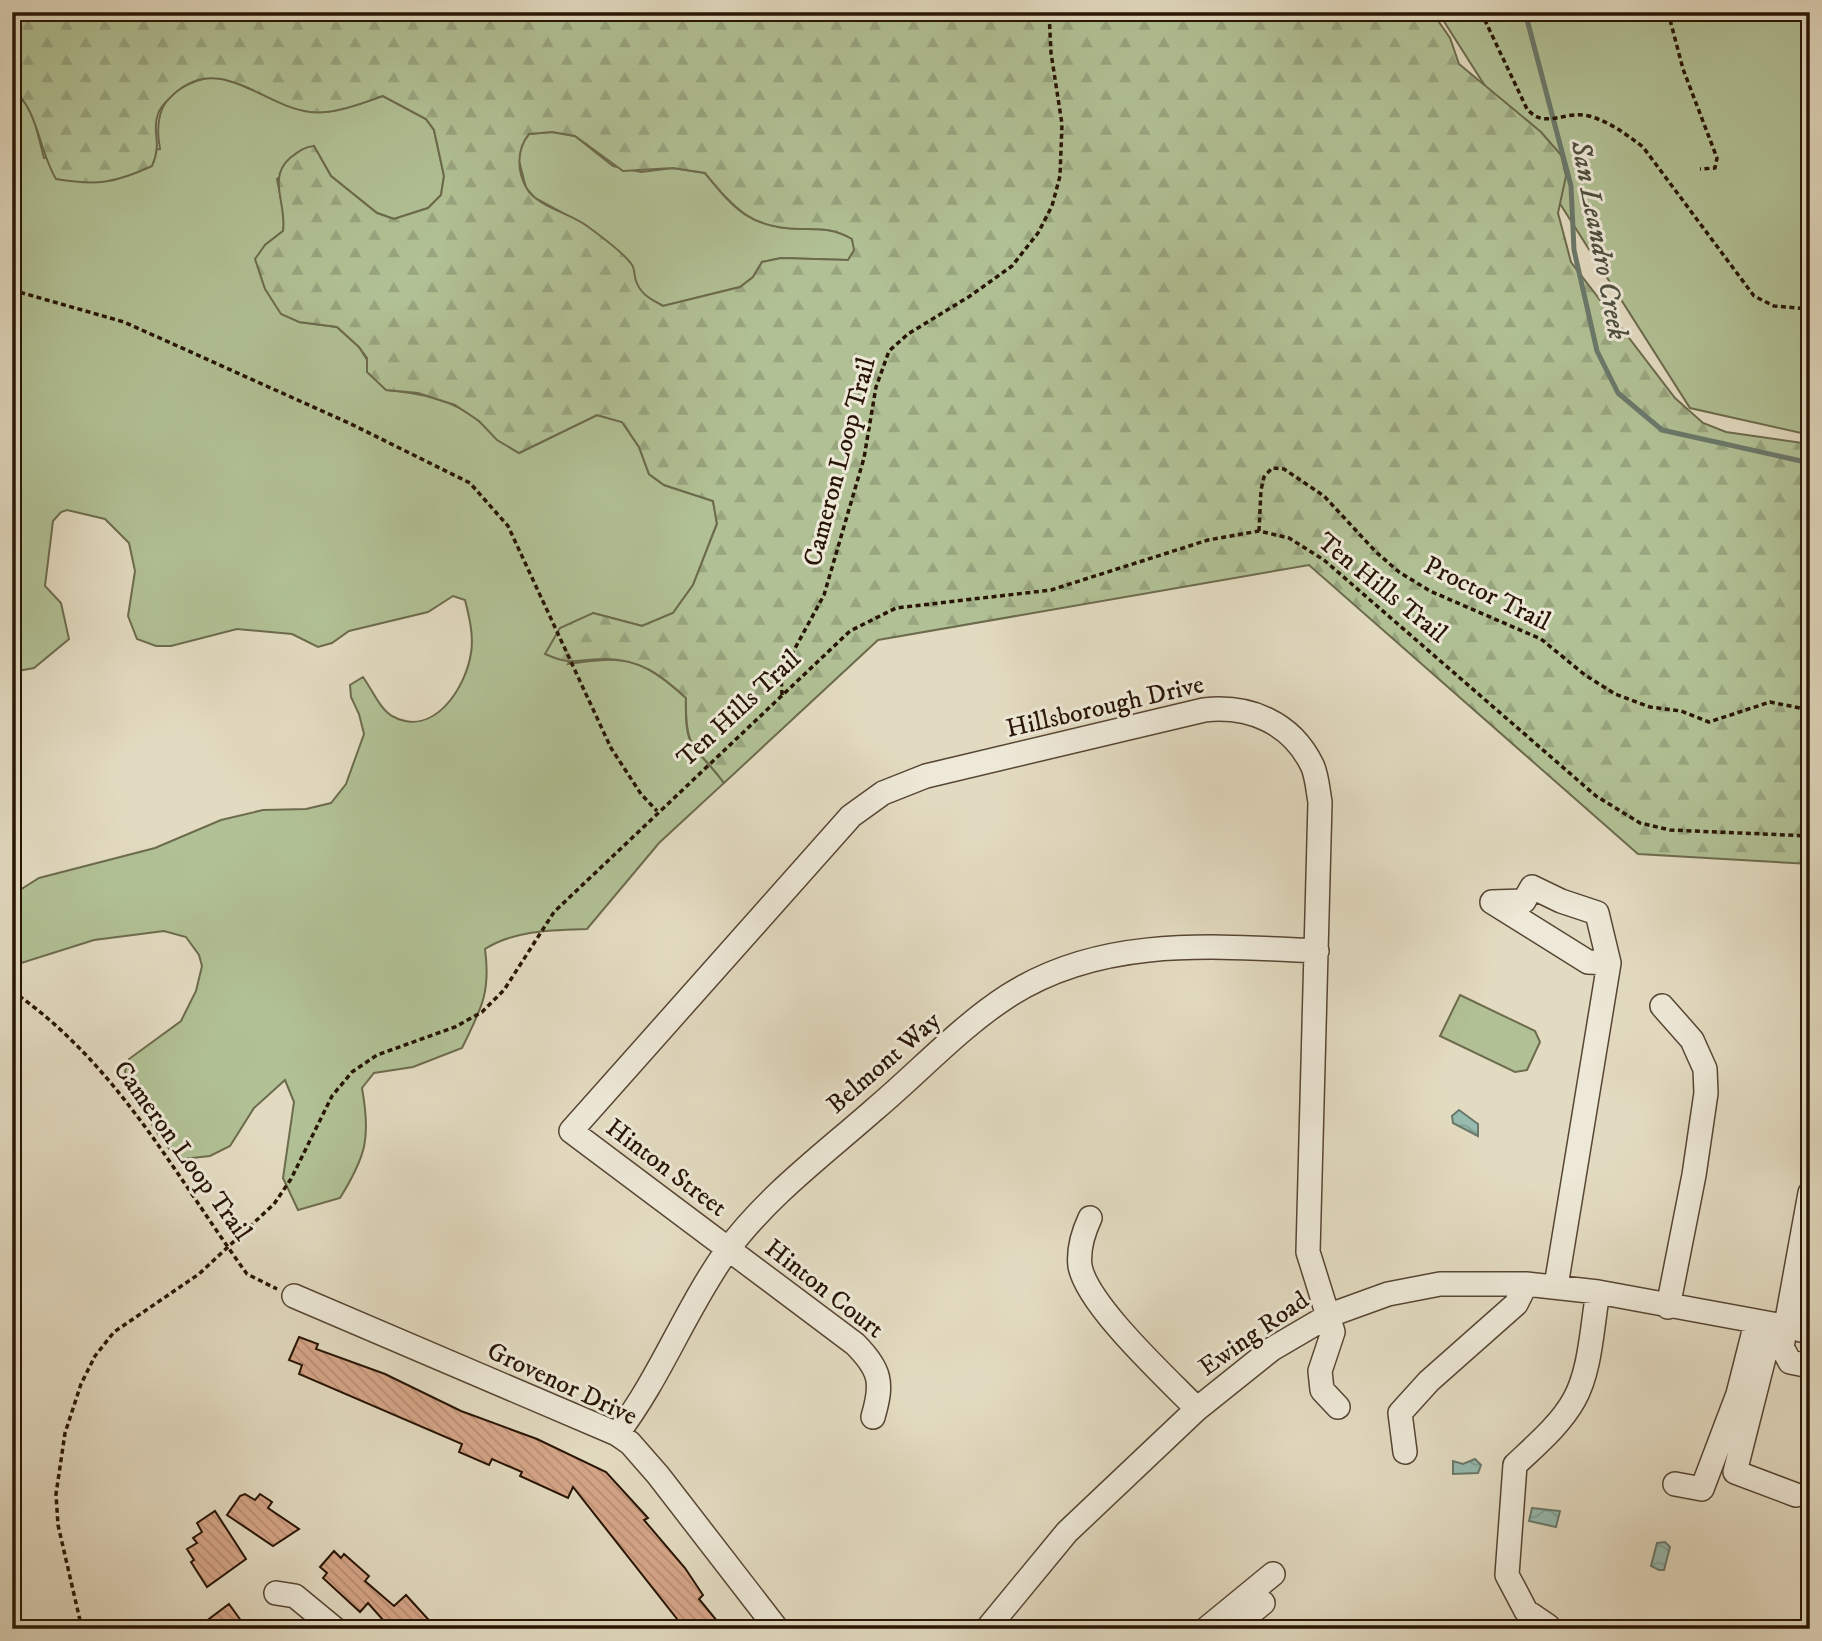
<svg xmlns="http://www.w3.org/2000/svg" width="1822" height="1641" viewBox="0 0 1822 1641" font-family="'IM FELL DW Pica',serif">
<defs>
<pattern id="forest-firs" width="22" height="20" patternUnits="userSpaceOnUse" patternTransform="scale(1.75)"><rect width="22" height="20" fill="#b1c195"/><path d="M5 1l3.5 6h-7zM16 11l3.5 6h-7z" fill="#98a57f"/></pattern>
<pattern id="water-waves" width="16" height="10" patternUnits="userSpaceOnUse" patternTransform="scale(1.75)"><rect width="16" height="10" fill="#96bbaf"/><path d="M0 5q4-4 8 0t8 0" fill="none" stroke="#81a095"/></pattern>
<pattern id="building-back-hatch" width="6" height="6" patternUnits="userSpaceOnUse" patternTransform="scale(1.75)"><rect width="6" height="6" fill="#d6a689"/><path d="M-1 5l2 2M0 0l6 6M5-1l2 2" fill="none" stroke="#b88e75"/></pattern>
</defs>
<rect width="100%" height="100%" fill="#e3dbc1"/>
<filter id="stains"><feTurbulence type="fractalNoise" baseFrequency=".00286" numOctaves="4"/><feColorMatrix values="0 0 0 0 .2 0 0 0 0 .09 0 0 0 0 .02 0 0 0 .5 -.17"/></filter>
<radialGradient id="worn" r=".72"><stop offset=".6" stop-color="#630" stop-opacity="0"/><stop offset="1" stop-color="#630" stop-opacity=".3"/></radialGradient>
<path fill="#b1c195" stroke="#6c6b4d" stroke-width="2" d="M1438,12H1810V435L1690,408Z
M210,77C244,80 274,105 308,111C331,116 362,103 383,96L426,119L434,130L444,176L441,195L428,208L394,219L377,213L331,176L314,146L277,179L285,218L283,231L265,245L299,322L337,327L359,347L386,390C419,393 454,399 480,422C493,434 503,444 519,453L597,415L622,422L639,447L649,474L664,485L713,501L717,523L693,585L673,613L642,626L593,613L568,664C625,655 643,658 686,698C684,753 695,744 724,783L659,843L587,929C552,930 515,930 485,949C491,993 481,1009 462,1048L413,1067L374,1073L362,1088C371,1138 366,1156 340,1198L298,1210L283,1178L294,1102L285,1080L254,1108L230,1146L210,1156L183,1159L170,1150L157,1133L128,1085L125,1071L129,1059L181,1021L196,991L202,966L199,955L186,937L164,931L94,940L12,966V895L39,878L155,848L221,820L263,810L306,809L331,803L346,784L364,734L359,714L351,697L350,685L363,677C371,688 380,709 392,716C434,739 466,687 471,653C474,635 469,616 465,600L453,596L428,612L349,631L332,643L318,647L292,634L237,629L171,646H156L137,639L128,616L135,571L129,543L105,519L67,510L61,512L53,521L45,586L61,603L69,639L34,668L12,672V88L32,111L44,158L160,149C152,107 169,87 210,77Z
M552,132L575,136L613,166L641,172L673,168L705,173C734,209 750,228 800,229C820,229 834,228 852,239L855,250L848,260L781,258L762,262L753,277L740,287L663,306L644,296L636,283L632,265L587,226L535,198L526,188L518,157L521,144L529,134Z
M1460,995L1535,1031L1540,1042L1527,1070L1515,1072L1440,1036Z"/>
<path fill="url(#forest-firs)" stroke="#6c6b4d" stroke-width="2" fill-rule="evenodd" d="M12,12H1432L1450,38L1459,64L1541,132L1561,155L1566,176L1558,213L1571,262L1675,398L1703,423L1726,432L1810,444V864L1638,854L1309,565L878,640L724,783C695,743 685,753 686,698C661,675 639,658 603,659C574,659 575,667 545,654L560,628L593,613L642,626L673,613L693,585L717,524L713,501L664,485L649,474L639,447L622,422L597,415L519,453L497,440L479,421L455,405L418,393L386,390L367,372V358L359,347L337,327L299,322L281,314L265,289L255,259L265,245L283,231C287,204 267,178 290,158C298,152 303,147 314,146L331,176L377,213L394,219L428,208L441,195L444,176L434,130L426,119L383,96C362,103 333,115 310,112C262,106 221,53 175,93C169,99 161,105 158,114C151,132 163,141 152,166C115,183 97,186 56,179C38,149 39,111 12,88ZM552,132L575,136L623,171L673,168L705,173C735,209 750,228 800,229C820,229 834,228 852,239L854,250L848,260L781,258L762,262L753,277L740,287L663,306C651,299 641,295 636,281C634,276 635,269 632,265C626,255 598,234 587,226C570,213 538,207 527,189C517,172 516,150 529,134Z"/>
<path fill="url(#water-waves)" stroke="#6a796b" stroke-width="2" d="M1459,1110L1478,1124V1136L1453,1123L1452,1116Z
M1475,1459L1481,1465L1478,1473L1453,1474V1461L1463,1464Z
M1532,1508L1560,1511L1556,1527L1529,1521Z
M1657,1543L1665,1542L1670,1547L1664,1570H1659L1651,1566Z"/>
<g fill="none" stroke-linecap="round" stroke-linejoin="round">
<path stroke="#6a796b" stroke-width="5" d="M1525,12L1571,186L1574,250L1597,351L1618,393L1662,430L1810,463"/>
</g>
<path fill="url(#building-back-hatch)" stroke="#281505" stroke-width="2" d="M299,1337L318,1344L316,1349L385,1374L461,1411L537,1439L606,1472L648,1518L644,1520L685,1568L703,1595L699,1599L718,1622L709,1629H685L573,1487L568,1498L520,1476L522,1472L492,1459L489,1465L459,1452L462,1444L299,1374L302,1365L289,1360Z
M245,1494L255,1500L260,1494L272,1502L268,1508L299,1529L273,1546L227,1515L240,1496Z
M215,1511L246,1559L207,1587L191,1562L194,1560L187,1549L197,1543L193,1538L202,1532L197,1523Z
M334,1551L341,1558L344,1554L369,1576L365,1581L394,1606L406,1595L437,1629H391L368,1603L360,1612L323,1578L327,1573L320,1567Z
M229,1604L247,1629H217L209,1619Z"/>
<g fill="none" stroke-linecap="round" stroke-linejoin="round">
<defs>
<path id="minor" d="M1662,1006L1692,1040L1705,1069L1706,1093L1694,1175L1668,1307
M1810,1193L1782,1347L1790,1362L1810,1366
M1090,1218C1083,1233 1078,1249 1080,1266C1087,1305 1167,1378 1197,1409
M1556,1286L1609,963L1597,913L1561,901L1532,887L1524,901L1492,902L1588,962L1609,963
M294,1296L617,1434L630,1443L658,1475L777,1629
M1772,1326L1735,1472L1796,1495
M1801,1330L1810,1285
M873,1417C883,1383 881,1370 855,1344L571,1131L851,816L883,793L926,776L1204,710C1249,705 1291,722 1312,765C1317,775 1318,791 1320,802L1308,1252L1333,1332L1320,1371L1322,1390L1338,1407
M617,1434C660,1378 685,1310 726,1252C766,1197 824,1154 875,1109C919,1072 960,1027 1008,996C1101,936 1212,946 1317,951
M1405,1452L1400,1413L1429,1381L1516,1304L1526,1284
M1675,1484L1702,1489L1738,1394L1756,1323
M276,1593L295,1596L335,1629
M1548,1626L1526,1611L1507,1575L1515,1465C1536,1445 1560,1425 1574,1400C1591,1370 1592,1325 1598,1292
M987,1629L1067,1532L1197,1409L1272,1349L1330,1315L1388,1294L1440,1284H1526L1598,1292L1810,1331
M1206,1629L1273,1574
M1231,1629L1263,1603"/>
</defs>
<use href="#minor" stroke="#574634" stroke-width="26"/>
<path stroke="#281505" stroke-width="3.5" stroke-dasharray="5 3.5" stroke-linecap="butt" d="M1481,12L1527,109C1545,130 1564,110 1589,116C1610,122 1626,134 1643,147L1754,296L1774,306L1810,309
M1668,12L1683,69L1717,158L1715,168L1700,169
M12,290L124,322L351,424L470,483L508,526L611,748L641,794L657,811
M1259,531L1261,490L1264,477L1272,468L1284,469L1324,496L1376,552L1399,572L1430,591L1541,639L1585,675L1615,694L1650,707L1681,711L1709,722L1770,702L1810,710
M782,695L781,674L824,595L864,458L876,387L889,351L908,334L970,296L1012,266L1038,233L1052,206L1060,176L1062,124L1051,53L1049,12
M12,991C116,1062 175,1175 247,1274L277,1289
M82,1629L58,1525L56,1494L65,1433L81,1384L95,1356L114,1332L199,1274L274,1204L291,1179L332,1096L352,1072L377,1055L455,1027L482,1012L504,990L554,912L850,631L896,608L1051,590L1208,540L1259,531L1289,538L1324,560L1596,796L1640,823L1670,830L1810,836"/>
<use href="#minor" stroke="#ede8d7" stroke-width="23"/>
</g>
<g text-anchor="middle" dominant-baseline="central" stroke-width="6" stroke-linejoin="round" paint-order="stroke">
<g font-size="26" fill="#281505" stroke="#ede8d7">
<text transform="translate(840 462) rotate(-75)">Cameron Loop Trail</text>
<text transform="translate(1382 588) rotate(39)">Ten Hills Trail</text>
<text transform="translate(1487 594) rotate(26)">Proctor Trail</text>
<text transform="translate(1105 707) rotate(-13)">Hillsborough Drive</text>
<text transform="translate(739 709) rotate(-43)">Ten Hills Trail</text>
<text transform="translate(884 1063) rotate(-41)">Belmont Way</text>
<text transform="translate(182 1151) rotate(54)">Cameron Loop Trail</text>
<text transform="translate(666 1168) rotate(37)">Hinton Street</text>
<text transform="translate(824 1289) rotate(38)">Hinton Court</text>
<text transform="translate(1254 1334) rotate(-35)">Ewing Road</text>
<text transform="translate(562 1384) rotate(25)">Grovenor Drive</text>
</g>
<g font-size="28" font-style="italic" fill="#4e4f40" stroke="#ede8d7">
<text transform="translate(1599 240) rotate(79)">San Leandro Creek</text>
</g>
</g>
<rect width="1822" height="1641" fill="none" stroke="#e3dbc1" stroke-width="42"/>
<rect x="14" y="14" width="1794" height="1613" fill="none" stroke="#281505" stroke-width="3.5"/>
<rect x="21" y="21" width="1780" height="1599" fill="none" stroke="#281505" stroke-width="2"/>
<rect width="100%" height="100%" filter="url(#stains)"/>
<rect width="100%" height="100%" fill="url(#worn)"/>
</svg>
